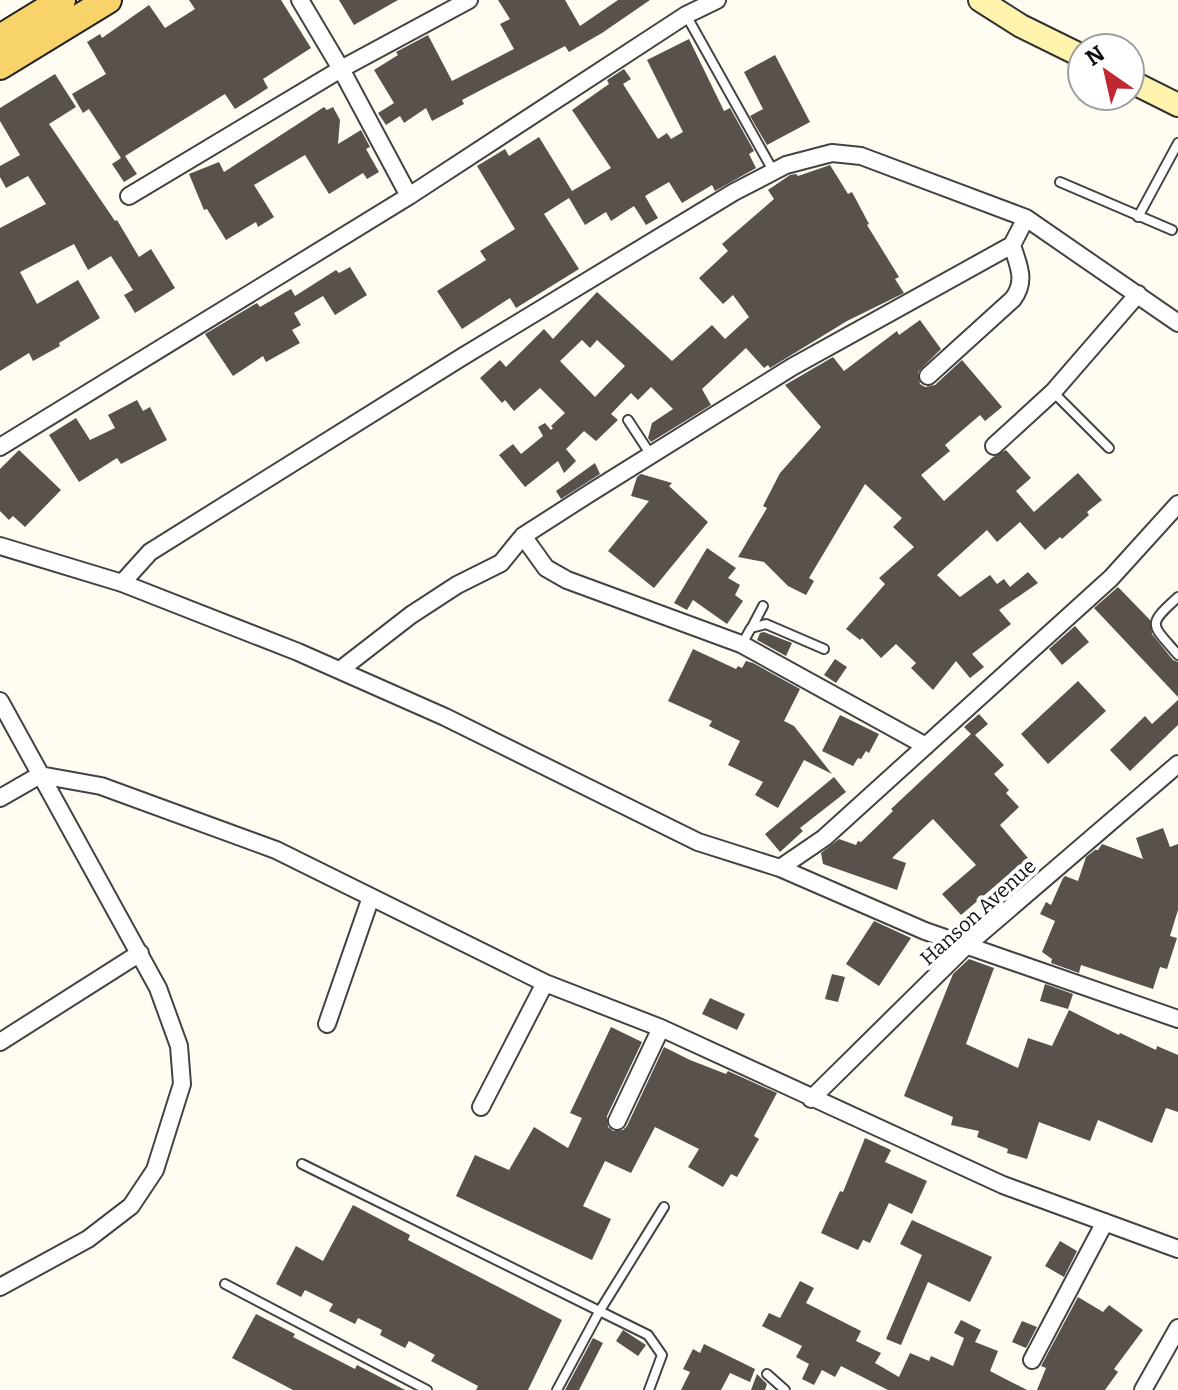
<svg xmlns="http://www.w3.org/2000/svg" width="1178" height="1390" viewBox="0 0 1178 1390" font-family="Bitter,serif">
<rect width="100%" height="100%" fill="#fffcf2"/>
<path fill="#58514c" fill-rule="evenodd" d="M189,0H281L311,48L263,79L268,88L235,109L225,94L125,156L137,174L124,182L112,164L121,158L89,109L83,113L72,94L106,74L87,42L100,34L102,38L149,5L165,28L195,9Z
M339,0H398L354,25Z
M498,0H565L580,26L618,0H650L602,33L569,52L565,46L462,100L464,104L432,121L426,108L404,123L400,116L386,125L378,113L394,103L374,70L398,55L396,52L428,35L452,81L514,49L500,24L510,19Z
M689,39L724,111L730,108L754,151L749,154L756,168L715,191L712,185L682,203L669,182L645,196L658,218L646,225L634,206L611,221L606,212L585,225L569,198L544,214L579,269L516,308L510,298L462,329L437,291L486,260L480,251L515,229L477,166L505,149L509,156L539,137L572,191L611,168L572,110L609,84L607,80L624,69L631,79L623,84L658,139L667,133L671,139L683,132L647,60Z
M775,55L810,122L767,145L750,116L763,109L744,72Z
M55,74L76,107L49,124L115,221L117,220L139,257L151,249L175,288L135,313L124,295L133,290L111,256L88,270L74,244L20,272L37,304L78,280L100,318L59,343L60,346L33,361L29,353L0,371V228L46,204L28,176L6,188L0,177V166L20,155L0,121V108Z
M324,107L327,110L333,107L340,120L338,144L361,130L370,147L366,149L379,172L367,179L363,173L329,194L305,155L254,185L274,217L258,227L256,222L226,240L207,209L204,210L189,174L219,162L224,172Z
M830,165L848,194L852,192L869,224L867,225L899,277L895,279L904,293L847,321L770,368L768,365L764,368L746,348L702,389L711,405L651,442L648,438L652,423L673,409L651,387L638,400L631,393L611,414L618,420L596,441L584,431L566,449L576,461L564,473L558,461L525,487L499,455L513,444L521,454L543,436L538,427L545,423L551,430L553,428L551,426L565,413L540,388L514,411L505,400L502,403L480,378L500,360L506,367L544,329L553,339L597,292L672,361L712,325L725,339L749,317L733,295L723,304L699,278L728,251L722,244L774,199L768,190L790,175L796,174L798,176ZM582,340L590,348L597,340L625,366L595,397L560,361Z
M350,267L367,295L335,315L323,296L294,313L301,325L292,330L300,343L266,362L263,356L233,376L205,334L257,303L260,307L291,289L295,296L336,270L339,273Z
M920,320L941,349L918,372L920,384L925,387L935,385L962,360L1002,407L985,421L980,415L945,445L950,451L921,475L944,501L993,457L1006,450L1031,478L1016,491L1034,512L1078,473L1102,500L1087,512L1089,515L1062,539L1060,537L1045,550L1020,522L997,542L987,530L937,575L960,597L990,575L997,584L1004,579L1010,587L1028,572L1038,583L999,610L1011,624L972,654L984,667L970,678L956,661L933,690L911,668L916,663L896,644L881,658L862,638L860,640L846,629L885,584L879,578L914,547L893,527L902,518L865,484L809,578L814,581L806,595L788,586L764,562L738,557L767,508L763,506L780,473L821,427L785,385L833,357L844,371L897,331L899,335Z
M137,400L143,411L150,407L167,440L121,464L117,458L79,482L49,435L76,418L90,440L115,428L108,415Z
M19,450L61,490L25,527L13,516L9,520L0,511V469Z
M595,463L600,474L561,499L556,491Z
M641,474L672,483L669,486L708,522L654,588L608,551L649,501L631,496L637,477Z
M707,548L736,568L728,578L740,585L735,595L743,601L727,624L693,600L687,610L674,603Z
M1118,587L1150,620L1152,634L1173,660L1178,662V697L1094,608Z
M1075,626L1089,642L1062,665L1049,649Z
M764,632L792,643L786,656L757,640L760,633Z
M693,649L736,669L738,666L742,668L746,661L753,663L800,689L784,721L794,726L832,774L804,760L778,808L755,795L763,782L728,765L740,741L709,726L712,721L668,701Z
M835,659L847,667L836,683L824,675Z
M1078,681L1106,711L1048,764L1021,734Z
M1178,700V725L1130,771L1110,750L1145,716L1152,724Z
M979,714L988,724L975,735L1004,765L994,774L1009,790L1006,793L1019,807L1000,825L1028,858L961,915L942,894L976,865L933,819L892,858L906,863L897,890L823,864L821,853L839,839L856,845L858,841L861,842L893,811L891,809L971,734L964,727Z
M840,715L879,734L869,753L866,751L861,759L858,758L853,766L822,751Z
M834,777L846,792L800,828L803,831L780,852L765,834Z
M1163,828L1170,847L1178,844V910L1170,936L1177,938L1167,969L1160,967L1153,989L1081,965L1079,973L1051,963L1052,959L1042,952L1055,921L1040,914L1046,902L1051,905L1063,878L1065,876L1078,881L1086,857L1095,850H1098L1102,844L1143,859L1136,838Z
M874,921L911,938L879,986L846,964Z
M969,959L994,968L966,1044L1018,1068L1028,1038L1052,1046L1069,1010L1119,1035L1120,1033L1156,1050L1157,1046L1178,1055V1112L1166,1108L1152,1143L1098,1120L1090,1141L1039,1122L1027,1159L1007,1153L1008,1149L977,1137L979,1131L951,1125L953,1117L904,1096L953,974Z
M832,974L845,977L838,1002L825,999Z
M1045,984L1073,994L1068,1009L1040,1001Z
M710,998L745,1014L737,1030L702,1014Z
M611,1027L642,1042L607,1116L608,1127L613,1131L623,1130L627,1126L664,1047L690,1060L726,1074L728,1071L777,1093L754,1136L759,1139L737,1177L731,1174L723,1187L688,1167L699,1149L655,1127L631,1173L605,1161L583,1206L611,1219L592,1260L456,1196L475,1155L509,1170L534,1127L568,1148L582,1118L570,1113Z
M865,1138L891,1150L885,1162L927,1181L912,1214L889,1203L870,1243L863,1240L858,1250L821,1233L840,1191L843,1192Z
M353,1205L410,1235L408,1240L562,1320L528,1390H476L478,1386L431,1361L435,1355L409,1341L405,1348L380,1335L382,1330L358,1318L355,1324L329,1311L333,1304L305,1290L301,1297L276,1284L296,1246L323,1261Z
M912,1220L992,1257L970,1302L928,1282L901,1345L886,1339L922,1255L900,1244Z
M1060,1241L1077,1251L1064,1277L1045,1266Z
M800,1281L814,1288L806,1303L861,1331L856,1341L881,1353L875,1363L899,1377L910,1353L929,1361L931,1356L953,1366L964,1338L954,1333L961,1320L981,1330L975,1342L998,1351L990,1371L1027,1390H888L841,1366L835,1377L822,1370L814,1385L802,1379L809,1364L796,1357L802,1346L762,1326L769,1313L780,1318Z
M1078,1297L1103,1312L1109,1305L1143,1330L1114,1369L1118,1372L1105,1390H1037L1046,1368L1041,1366Z
M256,1314L295,1334L293,1337L355,1369L357,1365L405,1390H293L232,1358Z
M1022,1321L1037,1327L1026,1348L1012,1342Z
M623,1330L646,1345L638,1356L616,1341Z
M593,1338L603,1343L579,1390H565Z
M704,1344L755,1369L750,1382L730,1373L721,1390H681L690,1372L683,1369L693,1349L700,1353Z
M757,1374L767,1384L765,1390H751Z"/>
<g fill="none" stroke-linecap="round" stroke-linejoin="round">
<defs>
<path id="lane" d="M686,15L771,167
M1060,182L1172,230
M1138,217L1178,143
M1053,392L1109,448
M628,420L651,455
M1178,597C1146,626 1151,623 1178,655
M752,627L763,606
M742,644L751,628L766,624L824,649
M302,1164L648,1335L662,1355L649,1390
M225,1284L427,1390
M767,1374L785,1390
M557,1390L599,1312L664,1207"/>
<path id="street" d="M300,0L341,69L409,196
M129,196L341,69L469,0
M928,376L1013,299C1027,280 1018,265 1012,245
M994,446L1053,392L1138,294
M0,447L409,196L686,15L717,0
M523,536L546,568L567,580L741,644L926,746
M0,546L122,583L298,652L445,717L698,842L780,868L925,931L1178,1019
M122,583L150,552L462,357L734,192L786,165L832,153L861,156L1026,218L1178,323
M340,670L411,615L457,585L501,563L523,536L590,493L792,367L1012,245L1026,218
M0,701L158,988L179,1046L182,1084L155,1170L131,1206L88,1239L0,1287
M0,798L40,775L101,786L276,850L545,983L661,1028L1003,1185L1178,1249
M780,868L824,838L1111,578L1178,504
M327,1024L371,897
M0,1042L140,953
M811,1099L966,946L1178,764
M481,1107L545,983
M617,1121L661,1028
M1032,1360L1105,1222
M1143,1390L1178,1328"/>
<path id="secondary" d="M980,0L1021,26L1082,56
M1130,81L1178,105"/>
<path id="primary" d="M0,38L62,0
M0,66L108,0"/>
</defs>
<use href="#lane" stroke="#434343" stroke-width="12"/>
<use href="#street" stroke="#434343" stroke-width="20"/>
<use href="#secondary" stroke="#323232" stroke-width="26"/>
<use href="#primary" stroke="#212121" stroke-width="30"/>
<use href="#lane" stroke="#fff" stroke-width="8"/>
<use href="#street" stroke="#fff" stroke-width="16"/>
<use href="#secondary" stroke="#fef4ae" stroke-width="22"/>
<use href="#primary" stroke="#f7d36a" stroke-width="26"/>
</g>
<g text-anchor="middle" dominant-baseline="central" stroke-width="8" stroke-linejoin="round" paint-order="stroke">
<g font-size="20" fill="#101010" stroke="#fff">
<text transform="translate(978 912) rotate(-42)">Hanson Avenue</text>
</g>
</g>
<g transform="translate(1106 72) rotate(326)"><circle r="38" fill="#ffffff" stroke="#9f9f9f" stroke-width="2"/>
<path d="M0-6L14 30L0 20L-14 30Z" fill="#c02831"/>
<text y="-12" font-size="22" font-weight="bold" text-anchor="middle" fill="#101010">N</text>
</g>
</svg>
